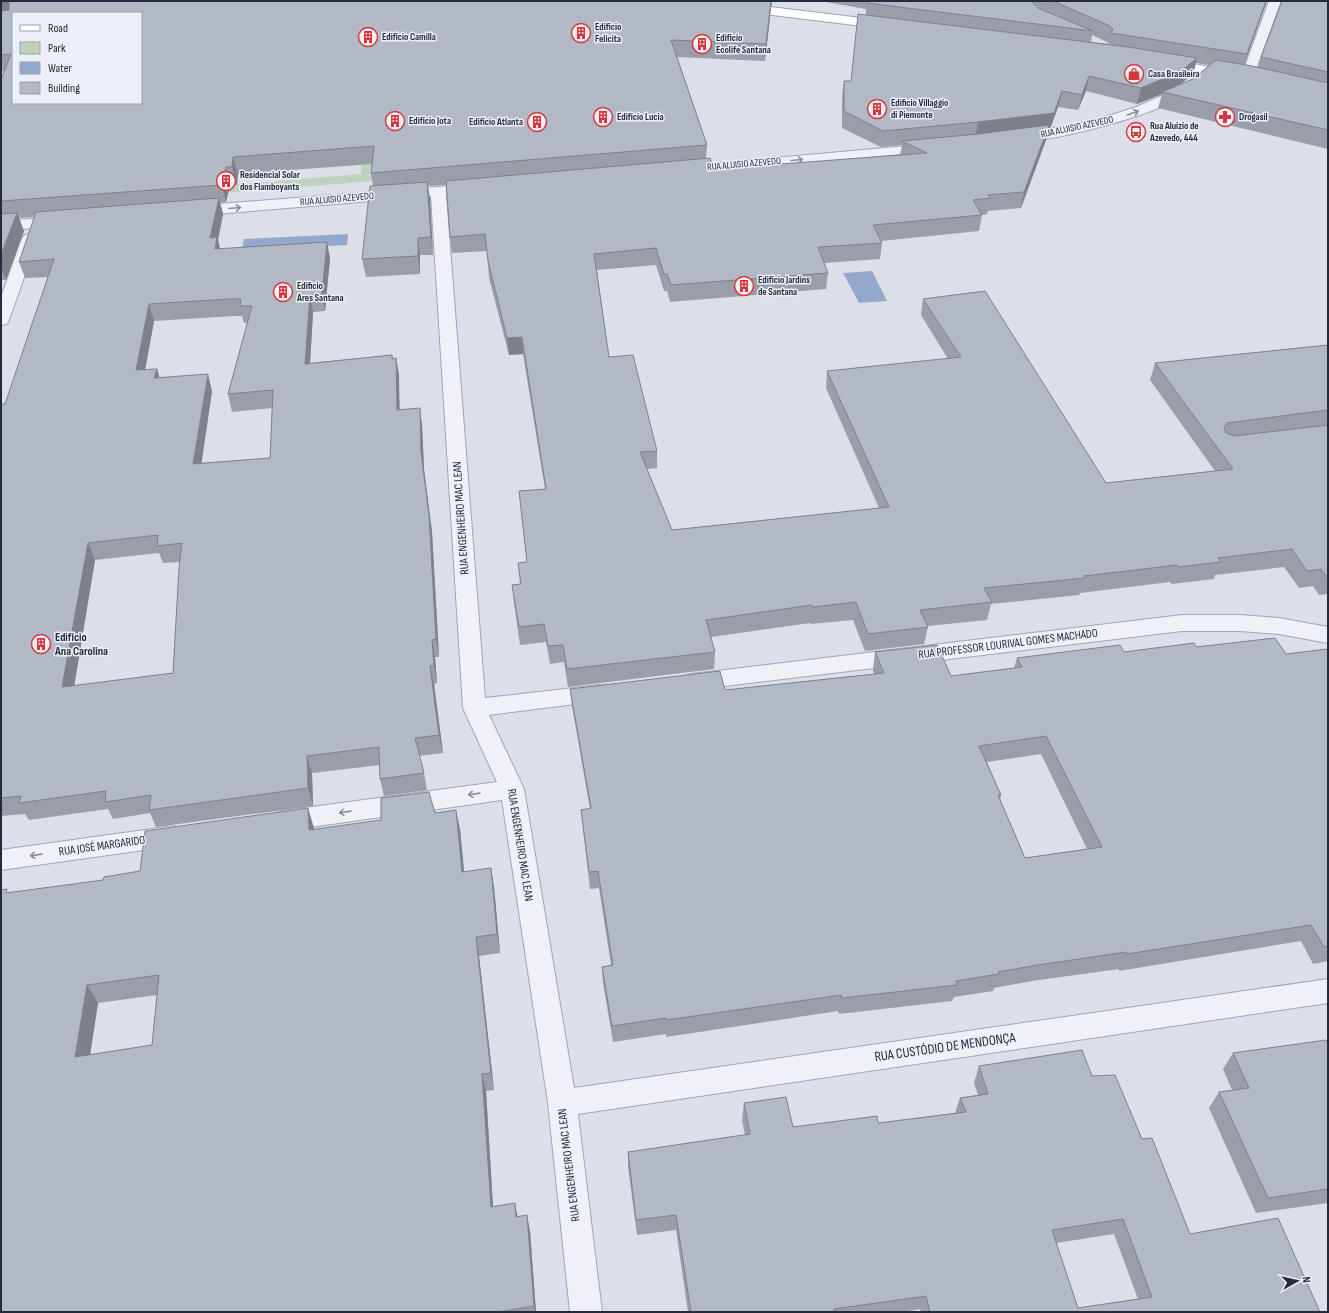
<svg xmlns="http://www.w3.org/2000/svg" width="1329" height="1313" viewBox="0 0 1329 1313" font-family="'Sofia Sans Condensed',sans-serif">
<rect width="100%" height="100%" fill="#dcdfe8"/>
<path fill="#c0d2bd" d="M432,159L434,176L226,193L110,195L361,174V164Z"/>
<path fill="#94a8cb" d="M348,234L347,245L242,250L244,239Z
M872,271L887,301L859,303L843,273Z"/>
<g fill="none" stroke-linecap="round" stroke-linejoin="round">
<defs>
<path id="minor" d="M1269,1H1281L1253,77L1252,80H1242L1241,77Z
M1186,85L1191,86L1193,89C1178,110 1039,147 1013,141L1011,138L1013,135L1018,134L1072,125L1102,118L1136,107Z
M930,144L935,145L937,148L935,151L684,174L679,173L677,170L679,167L684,166Z
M476,184L481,185L483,188L481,191L446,195L485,698L600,685L608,687L611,693L608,699L600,701L489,715L524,789L574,1088L1328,979V1003L578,1114L602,1312H570L548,1103L502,800L282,831L273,828L270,821L273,814L282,811L497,782L463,708L431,196L192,216L187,214L184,211L187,208L192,206Z
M62,217L67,219L70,222L67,225L1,231V221Z
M30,233L35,235L38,238L9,320L7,324L1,325V297L22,238L25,235Z
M1182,615H1240L1279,618L1328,627V643L1279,634L1240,631H1182L692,690L684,688L681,682L684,676L692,674Z
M173,826L182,829L185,836L182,843L173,846L1,870V850Z"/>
<path id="major" d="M684,1H719L887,21L891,22L893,25L891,28L887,29L690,5L686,3Z
M1165,59L1233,71L1238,72L1239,75L1238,78L1233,79L1160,66L1159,63L1160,60Z"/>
</defs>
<use href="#minor" stroke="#a1a5b2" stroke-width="2"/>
<use href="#major" stroke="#9ba2b4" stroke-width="2"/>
<use href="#minor" fill="#eff1f6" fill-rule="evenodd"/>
<use href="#major" fill="#fff" fill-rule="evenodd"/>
</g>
<path fill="#9a9ea9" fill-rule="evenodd" d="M1,1H772V6H771L770,17L765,61L677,57L707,145L706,158L714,169L900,155L902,145L881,147L842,128V96L844,81H851L866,15V9L820,1H1267L1244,65L1258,67L1261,57L1328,1V149L1158,108L1162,94L1137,104L1086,91L1078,110L1058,107L1050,129H1049L1046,140L1021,208L988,211L987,214L982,215L979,231L881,241L882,243L880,259L824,263L828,273L826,289L670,302L667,291H664L656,265L597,270L609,357L657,451V468L647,469L672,530L879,508L826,388L827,371L948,359L921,315L923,299L1106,483L1215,471L1150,380L1155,363L1328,345V594L1319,595L1313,586L1299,588L1284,567L1215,575L1214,579L1172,584L1170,582L1080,593L1079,595L991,604L987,620L928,626L924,644L865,651L853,620L811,624L810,623L711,637L715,652L714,669L568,687L564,662L550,664L546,642L520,645L514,603L512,585L520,584L518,563L527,562L519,491L545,489L523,354L509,355L489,278L487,251L452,253L450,237L446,185L428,186L430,199L433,255H420V274L366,277L362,259L373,186L371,173L372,164L238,174L237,185H230L226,202L220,203L223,214L218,240L220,249L330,258L325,311L313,312L310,363L392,355L393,359L396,358L399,375V410L420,408L422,425L424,469L432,532L439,657H435L437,683L434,684L443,753L419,756L424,773L427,790L384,796L380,779V765L312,773L313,806L156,827L150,813L113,819L108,809L29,820L25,814L1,816V406L5,404L48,277L25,278L19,262L35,217L19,218L24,231L6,280H1V80L4,71L1,72ZM1092,35L1107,42L1109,44L1091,42ZM1196,63L1209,65L1193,79L1180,84L1193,74ZM234,316H242L244,323H247L228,394L232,412L272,408L270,458L201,463L212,391L159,377L157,369H145L154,321ZM159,553L163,563L180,562L173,673L74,686L95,560Z
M1196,647L1286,654L1328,649V961L1313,964L1301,941L1119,971V969L1032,981L994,988L993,991L954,997L952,1001L839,1014L838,1011L666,1037V1034L613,1042L603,983L602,967L611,965L599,888L590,889L583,828L581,810L590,809L572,706L570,689L725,690L874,674L873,670L875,652L951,676L1014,668L1017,658L1124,652ZM1041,754L1087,849L1025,858L1000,800L1001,795L987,762Z
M435,813L460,829L464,872L491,868L494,887L500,953L479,956L494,1090L486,1091L493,1206L517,1216L530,1231L536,1312H1L9,893L103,880L314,828V830ZM157,995L152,1045L90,1055L98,1003Z
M1328,1044V1203L1256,1213L1209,1108L1219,1092L1232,1090L1223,1069L1233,1053Z
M979,1066L1092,1076L1142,1139L1190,1234L1320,1312H921L920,1309L903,1312H688L676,1230L637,1235L628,1167V1152L745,1135L742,1120L744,1103L793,1127L878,1123L955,1113L960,1098L978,1095L974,1083ZM1114,1234L1138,1299L1078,1308L1056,1243Z"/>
<path fill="#7d818a" d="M1,1H9L13,13L1,17Z
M771,1L770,17L765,61L766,44Z
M1266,1H1267L1242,71L1247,54Z
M1197,58L1193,74L1176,88L1162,92V94L1137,104L1141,88Z
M1089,76L1086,91L1078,110L1082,95Z
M1062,91L1058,107L1050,129H1049L1046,140L1021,208L1024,192L975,139L978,122Z
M233,157L238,174L237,185L232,167Z
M226,167L230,185L226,202L222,185Z
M427,182L430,199L433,255L431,237Z
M219,198L223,214L218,240L221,254L219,265L210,238Z
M17,213L24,231L6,280L1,268V255Z
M418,238L420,255V274L418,256Z
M327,242L330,258L325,311L322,294Z
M310,295L313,312L309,381L305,364Z
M149,304L154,321L142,387L136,370Z
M522,337L523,354L509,355L507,338Z
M396,358L399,375L400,428L397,410Z
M157,369L162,386L154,378Z
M208,374L212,391L199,481L193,464Z
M420,408L422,425L424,469L432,532L439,657L436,639L421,452Z
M88,543L95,560L71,705L62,687Z
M432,640L435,657L437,683L434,666Z
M430,666L434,684L443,753L439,735Z
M307,756L312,773L313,806L308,788Z
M308,808L314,828L315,850L309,830Z
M456,810L460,829L466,891L462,872Z
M491,868L494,887L500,953L497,934Z
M476,937L479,956L494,1090L491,1073Z
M87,985L98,1003L87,1075L75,1057Z
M482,1074L486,1091L494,1223L491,1207Z
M515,1203L518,1219L516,1217Z
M527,1215L530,1231L536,1312H535L534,1306Z"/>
<path fill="#b3b8c5" stroke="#7d818a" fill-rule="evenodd" d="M9,1H771L766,44L671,40L707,145L371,173L374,146L233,157L232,167H226L222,185L1,201V80L11,54L1,55V11L9,10ZM13,13H141V103H13Z
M868,1H1031L1038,8L1093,31L867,3Z
M1053,1H1266L1247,54L1111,33L1113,29L1110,26Z
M1282,1H1328V72L1261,57Z
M858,14L1128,47L1197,58L1180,72L1141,88L1089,76L1082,95L1062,91L1054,113L978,122L883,131L844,111V81H851Z
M1216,60L1252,66L1328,83V130L1162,92L1193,79Z
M1049,125L1024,192L988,195L990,198L973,200L982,215L873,225L882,243L818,247L828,273L671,285L667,274H664L656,248L594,254L609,357L633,355L657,451L640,452L672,530L889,507L827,371L961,357L923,299L985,291L1106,483L1233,469L1155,363L1328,345V410L1227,423L1224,428L1226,433L1234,436L1328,425V578L1321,569L1307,571L1292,549L1218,558L1221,562L1178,567L1177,565L1084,576L1085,578L984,588L992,602L920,610L928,627L868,634L856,602L813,607L812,605L706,620L715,652L567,669L563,645L548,646L544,624L519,627L512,585L521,584L518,563L527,562L519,491L546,489L522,337L507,338L488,261L485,234L450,237L446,181L710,158L714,169L927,153L902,141L978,134Z
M427,182L431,237L418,238V256L362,259L370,186Z
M219,198L210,238L217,237L215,249L327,242L322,294L310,295L305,364L392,355V359L396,358L397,410L420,408L421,452L429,515L436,639L432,640L434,666H430L439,735L415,738L424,773L380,779L379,747L307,756L308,788L149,810L151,795L105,802L106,791L19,803L21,796L1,798V404H5L54,259L19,262L36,212ZM230,299H241L240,306H252L228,394L273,390L270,458L193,464L208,374L154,378L157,369L136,370L149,304ZM158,535L157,546L182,543L179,568L173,673L62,687L88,543Z
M17,213L1,255V214Z
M1275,638L1286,654L1328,649V946L1324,947L1311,925L1127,954L1126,952L1038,965L998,972L999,974L956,981L957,985L842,998L841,995L666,1020V1018L612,1026L602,967L613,965L598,871L589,872L581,810L591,808L570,689L720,671L725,690L884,673L875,652L937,645L951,676L1022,667L1017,658L1120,645L1124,652L1194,643L1196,647ZM1046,736L1102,847L1025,858L998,795H1001L979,746Z
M429,792L435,813L456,810L462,872L491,868L497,934L476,937L491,1073L482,1074L491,1207L515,1203L516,1217L527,1215L534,1306L498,1312H1V890L7,889L6,893L103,880L104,877L140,871L145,831L308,808L309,830L381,820V798ZM159,975L152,1045L75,1057L87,985Z
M1326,1040L1328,1044V1189L1268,1198L1219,1092L1249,1088L1233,1053Z
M1082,1050L1092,1076L1115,1075L1142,1139L1152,1138L1190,1234L1278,1218L1320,1312H930L926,1296L834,1309V1312H691L676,1215L636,1220L628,1152L750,1134L744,1103L786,1097L793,1127L877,1116L878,1123L966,1112L960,1098L988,1094L979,1066ZM1123,1219L1152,1297L1078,1308L1052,1230Z"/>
<defs><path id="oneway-shaft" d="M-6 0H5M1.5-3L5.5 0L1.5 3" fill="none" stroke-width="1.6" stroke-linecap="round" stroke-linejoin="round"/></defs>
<g stroke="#8a8e9a">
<use href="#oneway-shaft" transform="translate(1133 113) rotate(-20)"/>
<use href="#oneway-shaft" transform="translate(797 160) rotate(-5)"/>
<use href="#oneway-shaft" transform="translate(235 208) rotate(-5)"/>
<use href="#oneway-shaft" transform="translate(474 794) rotate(172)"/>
<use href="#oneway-shaft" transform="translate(345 812) rotate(172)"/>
<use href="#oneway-shaft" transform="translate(36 855) rotate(172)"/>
</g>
<defs>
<symbol id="building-ring" viewBox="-11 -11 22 22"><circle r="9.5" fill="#eceff5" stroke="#d7373a" stroke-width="1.5"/><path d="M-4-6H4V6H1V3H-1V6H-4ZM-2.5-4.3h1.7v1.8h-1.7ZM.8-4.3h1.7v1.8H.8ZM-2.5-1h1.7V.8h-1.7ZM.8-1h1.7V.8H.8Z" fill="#d7373a"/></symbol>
<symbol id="shop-ring" viewBox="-11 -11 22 22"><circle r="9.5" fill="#eceff5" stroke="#d7373a" stroke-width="1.5"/><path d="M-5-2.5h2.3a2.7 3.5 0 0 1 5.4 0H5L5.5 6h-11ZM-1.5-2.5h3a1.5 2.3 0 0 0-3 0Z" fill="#d7373a"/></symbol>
<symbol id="pharmacy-ring" viewBox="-11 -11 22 22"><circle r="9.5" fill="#eceff5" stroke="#d7373a" stroke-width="1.5"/><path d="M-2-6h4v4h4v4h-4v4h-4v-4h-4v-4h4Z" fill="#d7373a"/></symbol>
<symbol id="bus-ring" viewBox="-11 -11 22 22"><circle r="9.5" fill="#eceff5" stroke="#d7373a" stroke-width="1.5"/><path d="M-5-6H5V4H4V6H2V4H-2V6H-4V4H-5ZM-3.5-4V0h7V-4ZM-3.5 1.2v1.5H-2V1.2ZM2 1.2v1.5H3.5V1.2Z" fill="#d7373a"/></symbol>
</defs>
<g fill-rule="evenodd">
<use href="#building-ring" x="570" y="22" width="22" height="22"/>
<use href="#building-ring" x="357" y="26" width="22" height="22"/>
<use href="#building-ring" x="691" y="33" width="22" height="22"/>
<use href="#shop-ring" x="1123" y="63" width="22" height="22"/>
<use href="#building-ring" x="866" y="98" width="22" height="22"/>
<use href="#building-ring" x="592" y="106" width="22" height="22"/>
<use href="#pharmacy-ring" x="1214" y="106" width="22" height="22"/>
<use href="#building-ring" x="384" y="110" width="22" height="22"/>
<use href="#building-ring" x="526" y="111" width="22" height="22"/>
<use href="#bus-ring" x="1125" y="121" width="22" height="22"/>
<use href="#building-ring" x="215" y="170" width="22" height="22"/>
<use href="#building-ring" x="733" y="275" width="22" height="22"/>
<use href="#building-ring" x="272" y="281" width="22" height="22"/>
<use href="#building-ring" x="30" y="633" width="22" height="22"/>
</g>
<g text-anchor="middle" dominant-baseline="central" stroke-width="3" stroke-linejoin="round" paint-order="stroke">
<g font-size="10" font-weight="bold" fill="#252b3f" stroke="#eceff5" text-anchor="start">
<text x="595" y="27">Edifício<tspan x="595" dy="12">Felicita</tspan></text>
<text x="382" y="37">Edifício Camilla</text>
<text x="716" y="38">Edifício<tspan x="716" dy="12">Ecolife Santana</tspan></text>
<text x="1148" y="74">Casa Brasileira</text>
<text x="891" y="103">Edificio Villaggio<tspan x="891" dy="12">di Piemonte</tspan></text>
<text x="617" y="117">Edifício Lucia</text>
<text x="1239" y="117">Drogasil</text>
<text x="409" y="121">Edifício Jota</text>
<text x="523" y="122" text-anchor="end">Edifício Atlanta</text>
<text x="1150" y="126">Rua Aluízio de<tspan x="1150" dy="12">Azevedo, 444</tspan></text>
<text x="240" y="175">Residencial Solar<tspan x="240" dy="12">dos Flamboyants</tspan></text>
<text x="758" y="280">Edifício Jardins<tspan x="758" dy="12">de Santana</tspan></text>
<text x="297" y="286">Edificio<tspan x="297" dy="12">Ares Santana</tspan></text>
</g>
<g font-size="10" fill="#252b3f" stroke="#eceff5">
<text transform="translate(1077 127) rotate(-12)">RUA ALUISIO AZEVEDO</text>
<text transform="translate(744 164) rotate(-5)">RUA ALUISIO AZEVEDO</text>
<text transform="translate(337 199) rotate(-5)">RUA ALUISIO AZEVEDO</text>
</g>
<g font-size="12" fill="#252b3f" stroke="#eceff5">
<text transform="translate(461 518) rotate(-94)">RUA ENGENHEIRO MAC LEAN</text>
<text transform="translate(1008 644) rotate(-7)">RUA PROFESSOR LOURIVAL GOMES MACHADO</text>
<text transform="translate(520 845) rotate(81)">RUA ENGENHEIRO MAC LEAN</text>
<text transform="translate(102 846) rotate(-8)">RUA JOSÉ MARGARIDO</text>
<text transform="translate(569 1165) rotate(-97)">RUA ENGENHEIRO MAC LEAN</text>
</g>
<g font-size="12" font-weight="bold" fill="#252b3f" stroke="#eceff5" text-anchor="start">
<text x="55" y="637">Edifício<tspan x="55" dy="14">Ana Carolina</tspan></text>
</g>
<g font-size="14" fill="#252b3f" stroke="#eceff5">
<text transform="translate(945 1047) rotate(-8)">RUA CUSTÓDIO DE MENDONÇA</text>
</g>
</g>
<rect width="1329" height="1313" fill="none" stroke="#252b3f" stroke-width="4"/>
<rect x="12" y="12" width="130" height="92" fill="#eceff5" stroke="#9ca1ac"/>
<rect x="20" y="25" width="20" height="6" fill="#ffffff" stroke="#9ca1ac"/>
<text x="48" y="32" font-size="12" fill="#252b3f">Road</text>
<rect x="20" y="42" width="20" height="12" fill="#c0d2bd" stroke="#9ca1ac"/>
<text x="48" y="52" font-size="12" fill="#252b3f">Park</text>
<rect x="20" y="62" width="20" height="12" fill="#94a8cb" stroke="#9ca1ac"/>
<text x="48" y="72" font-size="12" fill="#252b3f">Water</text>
<rect x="20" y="82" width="20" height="12" fill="#b3b8c5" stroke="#9ca1ac"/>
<text x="48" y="92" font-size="12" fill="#252b3f">Building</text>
<g transform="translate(1297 1281) rotate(82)" stroke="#eceff5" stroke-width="3" paint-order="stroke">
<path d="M0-3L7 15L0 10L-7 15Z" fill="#252b3f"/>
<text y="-6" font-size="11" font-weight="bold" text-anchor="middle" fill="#252b3f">N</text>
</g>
</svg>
